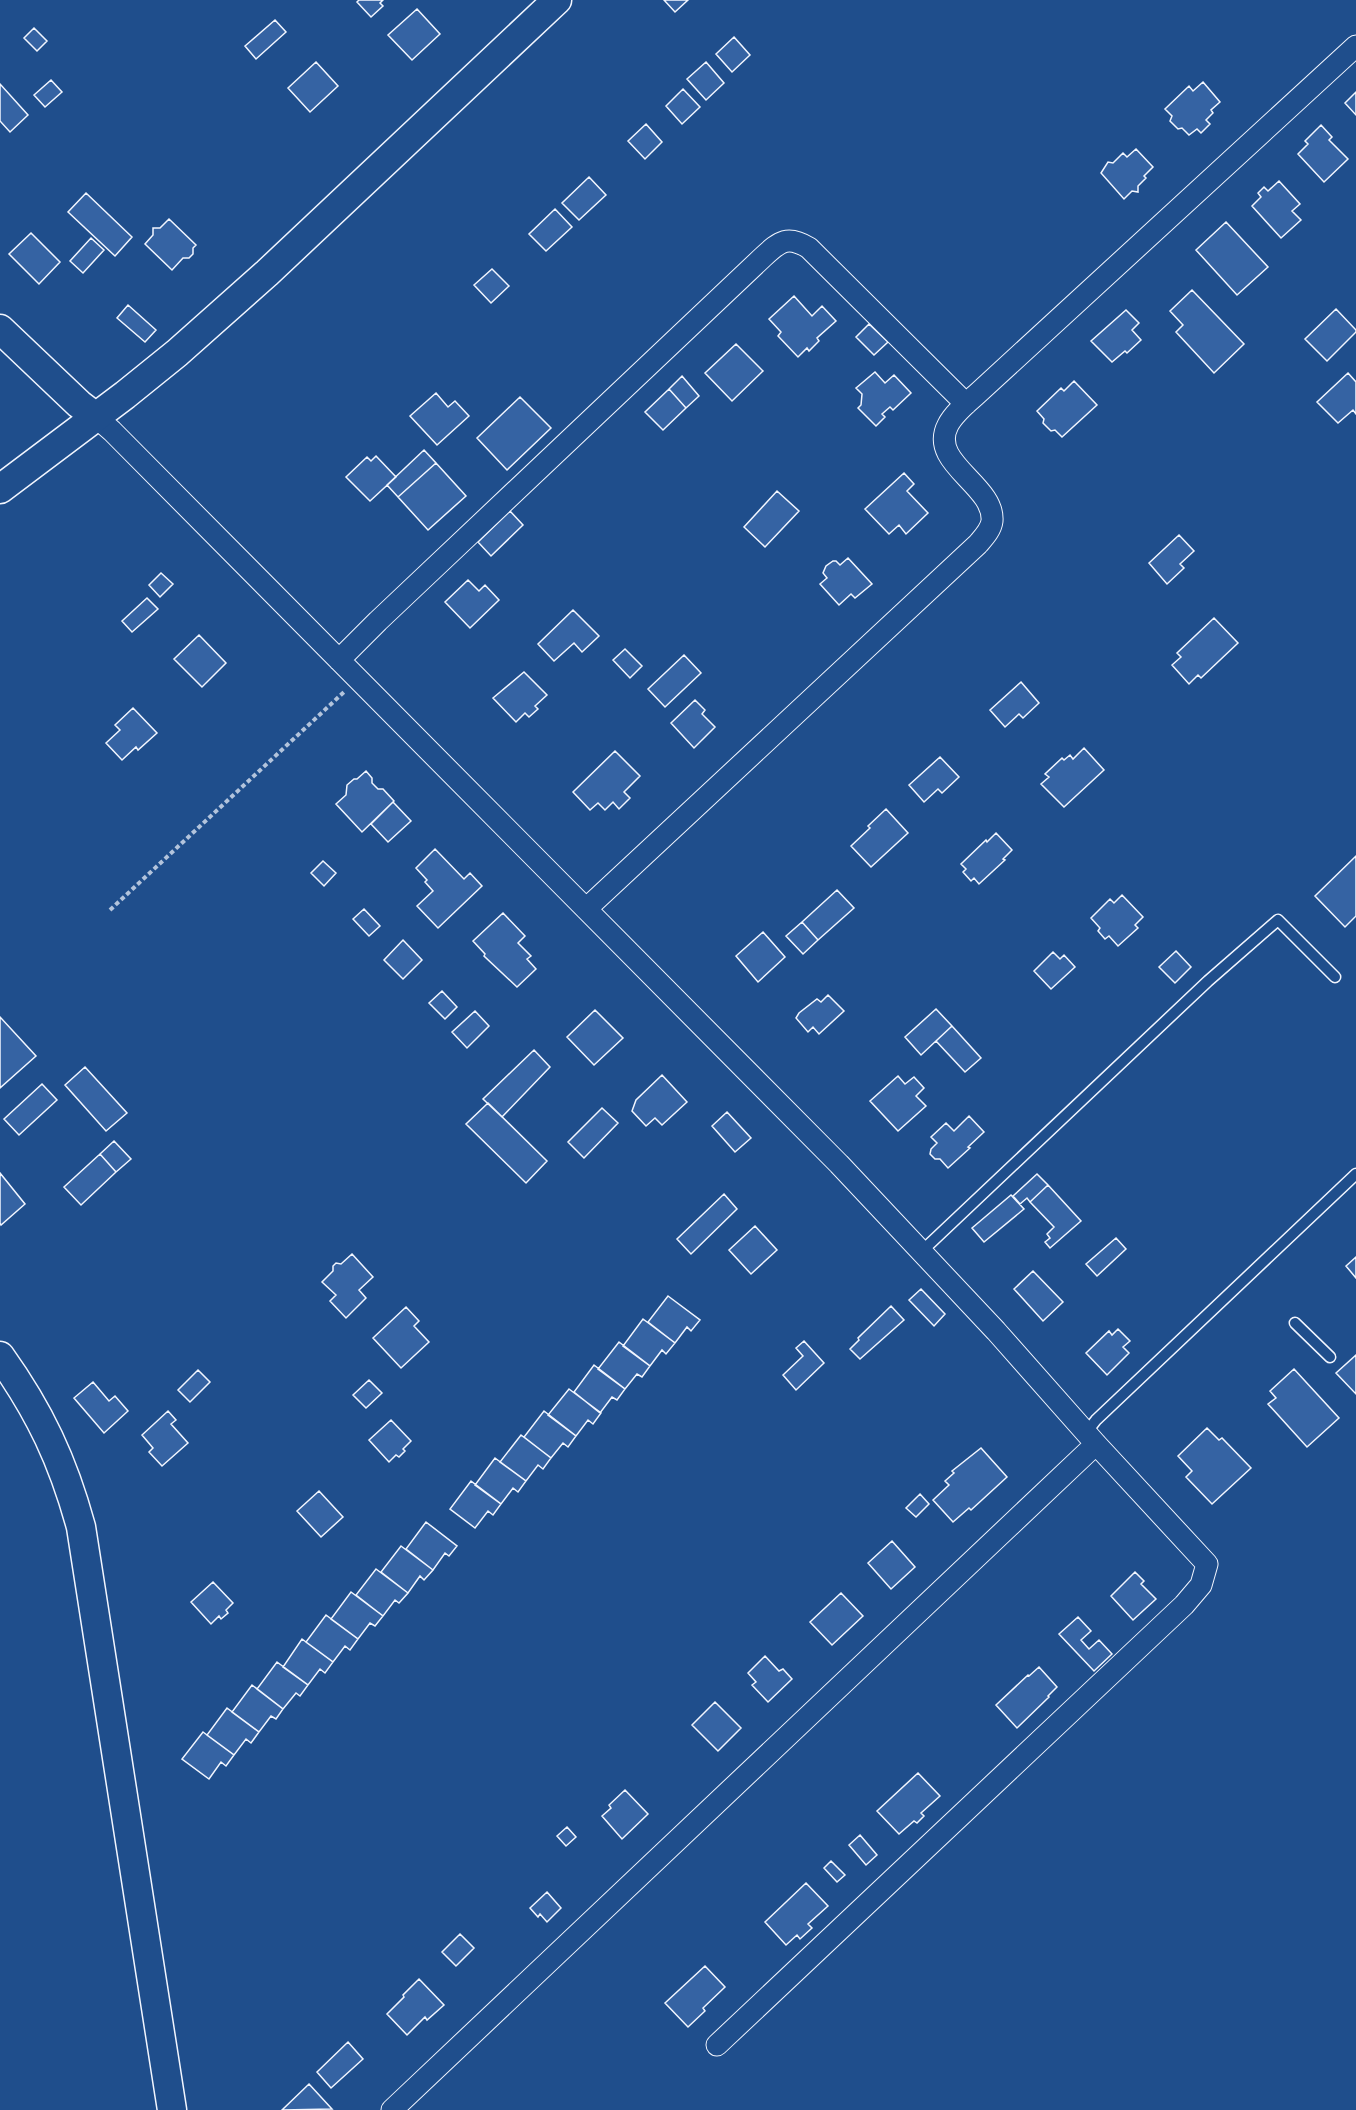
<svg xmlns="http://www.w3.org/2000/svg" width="1356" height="2110" viewBox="0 0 1356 2110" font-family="'Golos Text',sans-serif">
<rect width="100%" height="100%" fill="#1f4e8c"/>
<path fill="#3563a3" stroke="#f2f6ff" stroke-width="1.5" d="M359,0H383L380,3L383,6L371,17L357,2Z
M664,0H688L675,12Z
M417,9L440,34L412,60L388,35Z
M275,20L286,32L256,59L245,46Z
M34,28L47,41L37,51L24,38Z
M734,37L750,55L732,72L716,54Z
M316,62L338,86L310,112L288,88Z
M706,62L724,83L706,100L687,79Z
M51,80L62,92L45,107L34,95Z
M1203,82L1220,102L1211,110L1213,113L1206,120L1210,124L1201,133L1197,129L1189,135L1182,128L1178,129L1170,121L1172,116L1165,109L1189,86L1193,91Z
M0,84L28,115L10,132L0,121Z
M683,89L700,107L682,124L666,106Z
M1356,92V115L1345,103Z
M646,124L662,142L645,159L628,141Z
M1321,125L1332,137L1329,140L1348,159L1324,182L1298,154L1308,144L1305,141Z
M1136,149L1153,167L1144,176L1146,178L1138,186V192L1132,191L1124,199L1101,173L1108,162L1113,163L1123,153L1127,157Z
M589,177L606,195L579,220L562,203Z
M1279,181L1300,204L1292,211L1301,220L1281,238L1252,206L1261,197L1258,193L1264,187L1268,191Z
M86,193L132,237L115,256L68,212Z
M555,209L572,227L546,251L529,234Z
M169,219L196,245L193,248V254L189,258H183L172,270L145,244L153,235V228H160Z
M1226,222L1268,267L1237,295L1196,250Z
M31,233L60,262L39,284L9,254Z
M91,238L104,250L83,273L70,261Z
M492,269L509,286L491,303L474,285Z
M1192,290L1244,344L1214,373L1176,332L1183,325L1170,311Z
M794,296L812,316L822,306L836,321L817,338L819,341L809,351L807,348L798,357L778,336L781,332L769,319Z
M128,305L156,330L145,342L117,318Z
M1336,309L1356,330V332L1327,361L1305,339Z
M1126,310L1139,323L1132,330L1141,340L1127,353L1125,351L1112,362L1091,341Z
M869,324L888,342L874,355L856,337Z
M736,344L763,371L732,401L705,373Z
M875,372L885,383L894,375L911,393L893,410L890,407L882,414L885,417L876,426L858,408L861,405L862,394L856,388Z
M1348,373L1356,382V414L1353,410L1338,423L1317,402Z
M682,376L699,396L686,408L669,389Z
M1074,381L1097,405L1062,437L1055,430L1051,431L1043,423L1044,419L1037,411L1061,388L1064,391Z
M669,389L686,408L663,430L645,412Z
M436,393L448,407L455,401L469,416L437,445L410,416Z
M520,397L551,428L507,470L477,438Z
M424,450L436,463L398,497L387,485Z
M376,456L396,477L370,501L346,477L367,457L371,461Z
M436,463L466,496L428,530L398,497Z
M904,473L914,484L907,491L928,513L906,534L899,525L889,534L865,509Z
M777,491L799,511L765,547L744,527Z
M510,511L523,525L491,556L478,542Z
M1179,535L1194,551L1180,564L1184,568L1167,584L1149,563Z
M848,558L872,584L855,598L851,594L839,605L820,584L827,578L823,573L826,566L833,561H836L840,565Z
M161,573L173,584L160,597L149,585Z
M468,580L479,591L485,585L499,600L470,628L445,602Z
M147,598L158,609L132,632L122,621Z
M573,610L599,636L582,652L574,643L554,661L538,644Z
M1214,618L1238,643L1201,678L1198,675L1189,684L1172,665L1181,657L1177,653Z
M199,635L226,663L202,687L174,659Z
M625,649L642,666L630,678L613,660Z
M684,655L701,673L665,707L648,689Z
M524,672L547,695L535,706L538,709L529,717L525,713L516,722L493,698Z
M1021,682L1039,703L1023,718L1019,714L1005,727L990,710Z
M695,700L705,710L702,714L715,727L694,748L671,723Z
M133,708L157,733L138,750L136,747L122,760L106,743L120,730L115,725Z
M1084,748L1104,770L1064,807L1041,784L1049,777L1045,774L1062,758L1064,760L1070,755L1073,759Z
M615,751L640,776L624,792L630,798L619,809L613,802L605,810L598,803L590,810L573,792Z
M940,757L959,777L942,793L938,789L924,802L909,785Z
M366,771L372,778V783L378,789H383L394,801L362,832L336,804L346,795L347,785L354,779H357Z
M393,802L411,821L388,842L371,824Z
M886,809L908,833L871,867L851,846L870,828L868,826Z
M996,833L1012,850L1003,859L1005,860L979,884L974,878L971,881L963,872L966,869L961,864L986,840L987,842Z
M435,849L464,879L470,873L482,886L438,928L417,906L433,891L425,882L427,880L416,868Z
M1356,856V916L1345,927L1315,896Z
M323,861L336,873L324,886L311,873Z
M837,890L854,908L818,940L802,922Z
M1122,895L1143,917L1135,925L1138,928L1118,946L1109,936L1105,939L1098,931L1100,928L1091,918L1110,899L1114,903Z
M364,909L380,926L369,936L353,919Z
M503,913L525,936L518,943L531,956L527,959L536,969L517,987L484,956L485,954L473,941Z
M802,922L818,940L803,954L786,936Z
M763,932L785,957L758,982L736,956Z
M403,940L422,960L403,979L384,960Z
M1176,951L1191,967L1175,983L1159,967Z
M1053,952L1060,959L1064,955L1075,967L1051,989L1034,971Z
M442,991L457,1007L445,1019L429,1003Z
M828,995L844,1011L819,1034L813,1027L808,1032L796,1018L799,1013L817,999L821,1002Z
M936,1009L952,1026L921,1055L905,1037Z
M595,1010L623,1038L594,1065L567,1037Z
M475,1011L489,1026L467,1048L452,1032Z
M0,1017L36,1056L0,1088Z
M952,1026L981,1058L965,1072L936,1041Z
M534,1050L550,1067L502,1117L483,1099Z
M85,1067L127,1113L106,1131L65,1085Z
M662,1075L687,1102L662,1125L655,1118L646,1126L632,1111L636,1100Z
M898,1076L905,1084L914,1077L924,1088L916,1096L926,1106L898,1131L870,1101Z
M42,1084L57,1100L19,1135L4,1119Z
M488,1103L547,1161L526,1183L466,1124Z
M602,1108L618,1123L584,1158L568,1142Z
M727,1112L751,1138L735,1152L712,1126Z
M969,1116L984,1132L968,1147L970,1148L948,1168L940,1159H935L930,1154L931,1149L937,1143L931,1137L946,1123L954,1131Z
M114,1141L131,1159L116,1172L100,1154Z
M100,1154L116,1172L81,1205L64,1187Z
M0,1173L25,1204L1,1225L0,1223Z
M1037,1174L1048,1185L1030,1202L1027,1198L1020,1204L1013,1196Z
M1048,1185L1081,1221L1050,1248L1045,1242L1050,1238L1047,1234L1054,1227L1030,1202Z
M724,1194L737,1209L691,1254L677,1239Z
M1011,1195L1024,1209L984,1242L972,1228Z
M755,1226L777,1250L751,1274L729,1250Z
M1116,1238L1126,1249L1097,1276L1086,1264Z
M352,1254L373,1277L359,1290L366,1298L346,1318L330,1301L336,1295L322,1282L333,1271V1266L336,1263L341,1264Z
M1356,1257V1278L1346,1266Z
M1033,1271L1063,1302L1043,1321L1014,1289Z
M921,1289L945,1314L934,1326L909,1300Z
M668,1296L700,1320L691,1331L687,1327L675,1343L648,1322Z
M891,1306L904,1320L860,1359L850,1349L859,1340L858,1338Z
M406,1307L419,1321L414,1326L429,1342L401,1368L373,1338Z
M643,1319L675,1343L666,1354L662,1350L650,1366L623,1346Z
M1118,1329L1130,1341L1123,1347L1129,1353L1107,1375L1086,1353L1109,1331L1112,1335Z
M804,1341L824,1363L796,1390L783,1375L803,1356L796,1348Z
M619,1342L650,1366L642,1377L637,1374L625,1389L598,1369Z
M1356,1355V1394L1336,1373Z
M594,1365L625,1389L617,1400L612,1397L600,1413L574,1392Z
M1294,1369L1339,1418L1307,1447L1268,1404L1276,1398L1270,1391Z
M198,1370L210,1382L190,1402L178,1390Z
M369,1380L382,1393L366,1408L353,1395Z
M93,1382L109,1401L115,1396L128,1411L104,1433L74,1398Z
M569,1389L601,1413L593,1424L588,1420L576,1436L548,1415Z
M168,1411L176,1420L171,1424L188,1443L162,1466L149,1452L153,1448L142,1435Z
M544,1411L576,1436L568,1447L563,1443L551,1458L524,1437Z
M391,1420L411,1441L403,1449L405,1451L399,1457L396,1455L389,1462L369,1440Z
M1207,1428L1219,1440L1222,1438L1251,1468L1212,1504L1186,1477L1192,1471L1178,1456Z
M521,1435L551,1458L543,1469L538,1465L526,1481L500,1462Z
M981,1448L1007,1477L971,1510L969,1508L953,1522L933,1500L949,1485L945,1481L954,1473L952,1471Z
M495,1458L526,1481L518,1492L513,1488L501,1504L475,1485Z
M471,1481L501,1504L493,1515L488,1511L475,1528L450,1509Z
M319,1491L343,1517L321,1537L297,1511Z
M920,1494L929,1504L916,1517L906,1508Z
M426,1522L457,1546L449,1556L445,1553L433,1570L406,1549Z
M892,1541L915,1567L891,1589L868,1563Z
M401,1546L433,1570L424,1580L420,1576L408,1593L381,1572Z
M376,1569L408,1593L399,1603L395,1600L383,1616L356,1595Z
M1135,1572L1144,1581L1141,1584L1156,1599L1133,1620L1111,1596Z
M213,1582L233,1603L226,1610L228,1613L221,1619L219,1616L211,1624L191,1602Z
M351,1592L383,1616L375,1626L370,1623L358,1639L331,1619Z
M841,1593L863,1616L832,1645L810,1622Z
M326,1615L358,1639L350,1650L345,1646L333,1662L306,1642Z
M1078,1617L1091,1631L1081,1640L1089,1649L1099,1640L1112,1654L1094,1671L1059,1634Z
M302,1639L333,1662L325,1673L320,1669L308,1685L283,1667Z
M765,1656L779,1671L783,1669L792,1679L768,1702L752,1685L756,1682L748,1673Z
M277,1662L308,1685L300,1696L296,1693L283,1709L257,1689Z
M1039,1667L1057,1687L1048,1696L1049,1697L1017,1728L996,1705L1028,1675L1029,1676Z
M252,1685L283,1709L276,1719L271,1716L259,1732L232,1712Z
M715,1702L741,1728L718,1751L692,1725Z
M227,1708L259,1732L251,1743L246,1739L234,1755L207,1735Z
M203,1732L234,1755L226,1766L221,1762L209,1779L182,1759Z
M918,1773L940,1796L921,1813L924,1816L917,1823L914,1821L899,1834L877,1811Z
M625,1790L648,1814L622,1839L602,1816L611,1808L609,1805Z
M567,1827L576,1837L566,1846L557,1836Z
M860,1835L877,1855L866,1865L849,1845Z
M831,1861L845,1875L837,1882L824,1868Z
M806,1883L828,1906L808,1924L812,1928L800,1939L797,1935L786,1945L765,1922Z
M547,1892L561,1908L547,1922L540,1914L538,1917L530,1908Z
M460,1934L474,1948L456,1966L442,1952Z
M705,1966L725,1987L703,2008L705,2011L688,2027L665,2003Z
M419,1979L444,2005L427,2020L425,2017L407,2035L387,2014L404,1997L403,1995Z
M348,2042L363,2059L331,2088L317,2072Z
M309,2084L332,2109L282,2110Z"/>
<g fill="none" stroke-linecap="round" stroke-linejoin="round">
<defs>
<path id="lane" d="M921,1252L1208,981L1278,920L1335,977
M1295,1323L1330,1357
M1086,1433L1096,1420L1356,1174"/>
<path id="street" d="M96,417L112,431L839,1164L996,1331L1096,1444L1207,1564L1201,1585L1184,1605L717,2045
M339,660L378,621L763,257C780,241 788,235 809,248L966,404
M586,909L978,544C983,538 991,530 992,521C995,485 928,463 948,425C954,413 967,403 977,394L1356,46
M392,2110L1096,1444"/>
<path id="secondary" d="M0,329L79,404L96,417
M0,489L125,395L177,353L267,273L557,0
M0,1356C40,1412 63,1461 81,1527L172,2110"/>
</defs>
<use href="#lane" stroke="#f2f6ff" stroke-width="13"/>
<use href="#street" stroke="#f2f6ff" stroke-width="23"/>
<use href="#secondary" stroke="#f2f6ff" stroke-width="31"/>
<path stroke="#b3c4dc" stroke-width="4" stroke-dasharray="4.5 3" stroke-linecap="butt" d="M110,910L344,692"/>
<use href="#lane" stroke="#1f4e8c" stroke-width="10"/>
<use href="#street" stroke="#1f4e8c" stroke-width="21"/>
<use href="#secondary" stroke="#1f4e8c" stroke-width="28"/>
</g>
</svg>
